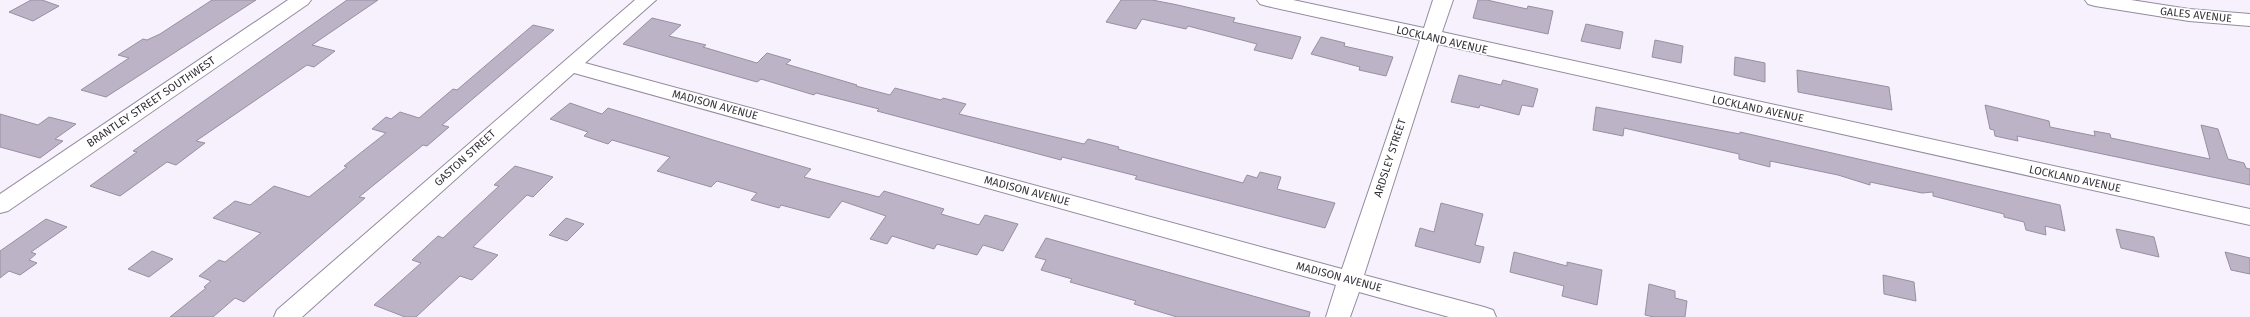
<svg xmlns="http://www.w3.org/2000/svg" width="2250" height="317" viewBox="0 0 2250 317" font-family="'Fira Sans',sans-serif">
<rect width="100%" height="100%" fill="#f7f1fe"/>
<path fill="#bcb3c6" stroke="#988fa2" d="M31,0H42L59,6L33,21L9,12Z
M212,0H256L106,97L81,90L129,58L118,55L143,39L147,40L160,34Z
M347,0H378L312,45L335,51L314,67L307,65L196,141L205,143L176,165L167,162L120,196L90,186L137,152L133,151Z
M1121,0H1152L1173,4L1235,18L1233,22L1301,37L1292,59L1254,50L1257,44L1188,26L1186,29L1142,19L1136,29L1106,22Z
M1478,0H1487L1527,9L1528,6L1553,11L1548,34L1473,18Z
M652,18L681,25L669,36L706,45L703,47L757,63L767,53L791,60L786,64L857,85L856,86L890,95L895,88L941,100L943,98L966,104L959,114L1084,144L1088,139L1119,147L1118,149L1243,183L1247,175L1257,178L1260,172L1281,177L1277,189L1335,203L1325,228L1135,179L1137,176L1062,157L1061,160L877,111L879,109L816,93L814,95L761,79L757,82L623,44Z
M1586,24L1623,32L1620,49L1581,41Z
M533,25L554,30L442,125L449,127L427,146L423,145L359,197L365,198L244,302L235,298L213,317H170L206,288L204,287L211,281L199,276L219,260L225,262L261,233L213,218L235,201L250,205L274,186L309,197L347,167L344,166L386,133L372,129L386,117L391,119L400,112L419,118L453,89L457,90Z
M1321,37L1345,43L1344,46L1393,57L1386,76L1359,70L1360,67L1311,54Z
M1655,40L1683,46L1681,63L1652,57Z
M1735,57L1765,63V82L1734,75Z
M1797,70L1889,87L1892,110L1798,92Z
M1459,75L1501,85L1503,80L1538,89L1533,107L1522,105L1519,115L1480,105L1479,108L1451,102Z
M570,103L602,114L608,108L713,140L811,169L804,177L879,197L884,191L944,209L941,214L979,225L985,215L1018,224L1003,251L983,245L977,255L937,244L934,249L892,236L887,244L870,239L886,216L842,201L829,218L781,205L779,208L751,200L757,193L717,181L711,187L657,171L670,157L612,140L608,144L584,136L588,132L550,119Z
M1985,105L2049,121L2050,127L2095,136L2094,131L2110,134L2111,138L2210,159L2201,125L2218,129L2228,159L2244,163L2246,168L2250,169V185L2017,136L2018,141L1995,136L1994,130L1990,129Z
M1596,107L1740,134V132L2060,205L2065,231L2045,226L2046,235L2026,230L2024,222L2004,217V214L1933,196V192L1922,193L1870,182V185L1838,175L1770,161V167L1739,159V154L1624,128L1623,136L1593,130Z
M0,114L38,125L49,117L76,124L55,139L63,141L40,158L0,147Z
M515,166L553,177L533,197L527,195L473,247L498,255L472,280L460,276L416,317H405L374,305L421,263L412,260L438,236L443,238L499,186L494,185Z
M1441,203L1483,214L1475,245L1484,247L1480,263L1415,246L1420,228L1434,232Z
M566,218L584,224L567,241L549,235Z
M46,219L67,227L31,252L36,254L29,260L37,263L20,275L9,271L0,278V251Z
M2116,229L2154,237L2159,257L2121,248Z
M1046,238L1310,312L1309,317H1177L1134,304L1136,301L1070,282L1072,279L1041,270L1046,260L1035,257Z
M152,251L173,259L149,277L128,269Z
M1514,252L1567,266V262L1602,270L1597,305L1562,296L1564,286L1510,272Z
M2225,252L2250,258V274L2231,270Z
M1883,275L1914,282L1916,301L1884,294Z
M1649,284L1675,291V298L1687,301L1685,317H1654L1645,315Z"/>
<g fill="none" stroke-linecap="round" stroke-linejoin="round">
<defs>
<path id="minor" d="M288,0H311L308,4L8,211L0,213V194Z
M635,0H656L585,63L1342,269L1420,40L1267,6L1260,4L1257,0H1293L1424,28L1433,0H1453L1442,32L2250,209V225L1438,44L1364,275L1484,307L1493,310L1496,317H1449L1359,292L1350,317H1326L1336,285L574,73L302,317H274L277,310Z
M2085,0H2131L2189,9L2250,14V26L2189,21L2095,6L2088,4Z"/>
</defs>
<use href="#minor" stroke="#948b9e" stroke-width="2"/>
<use href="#minor" fill="#fff" fill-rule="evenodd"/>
</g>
<g text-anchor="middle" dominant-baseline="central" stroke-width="3.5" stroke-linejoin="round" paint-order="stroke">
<g font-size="11" fill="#343038" stroke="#fff">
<text transform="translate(2196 15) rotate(6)">GALES AVENUE</text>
<text transform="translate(1442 40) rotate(13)">LOCKLAND AVENUE</text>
<text transform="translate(151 102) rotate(-34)">BRANTLEY STREET SOUTHWEST</text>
<text transform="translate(715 105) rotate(15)">MADISON AVENUE</text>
<text transform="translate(1758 109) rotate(12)">LOCKLAND AVENUE</text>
<text transform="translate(465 158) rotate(-42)">GASTON STREET</text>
<text transform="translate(1390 158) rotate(-72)">ARDSLEY STREET</text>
<text transform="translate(2075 179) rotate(12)">LOCKLAND AVENUE</text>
<text transform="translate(1027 191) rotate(15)">MADISON AVENUE</text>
<text transform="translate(1339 277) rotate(15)">MADISON AVENUE</text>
</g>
</g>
</svg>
